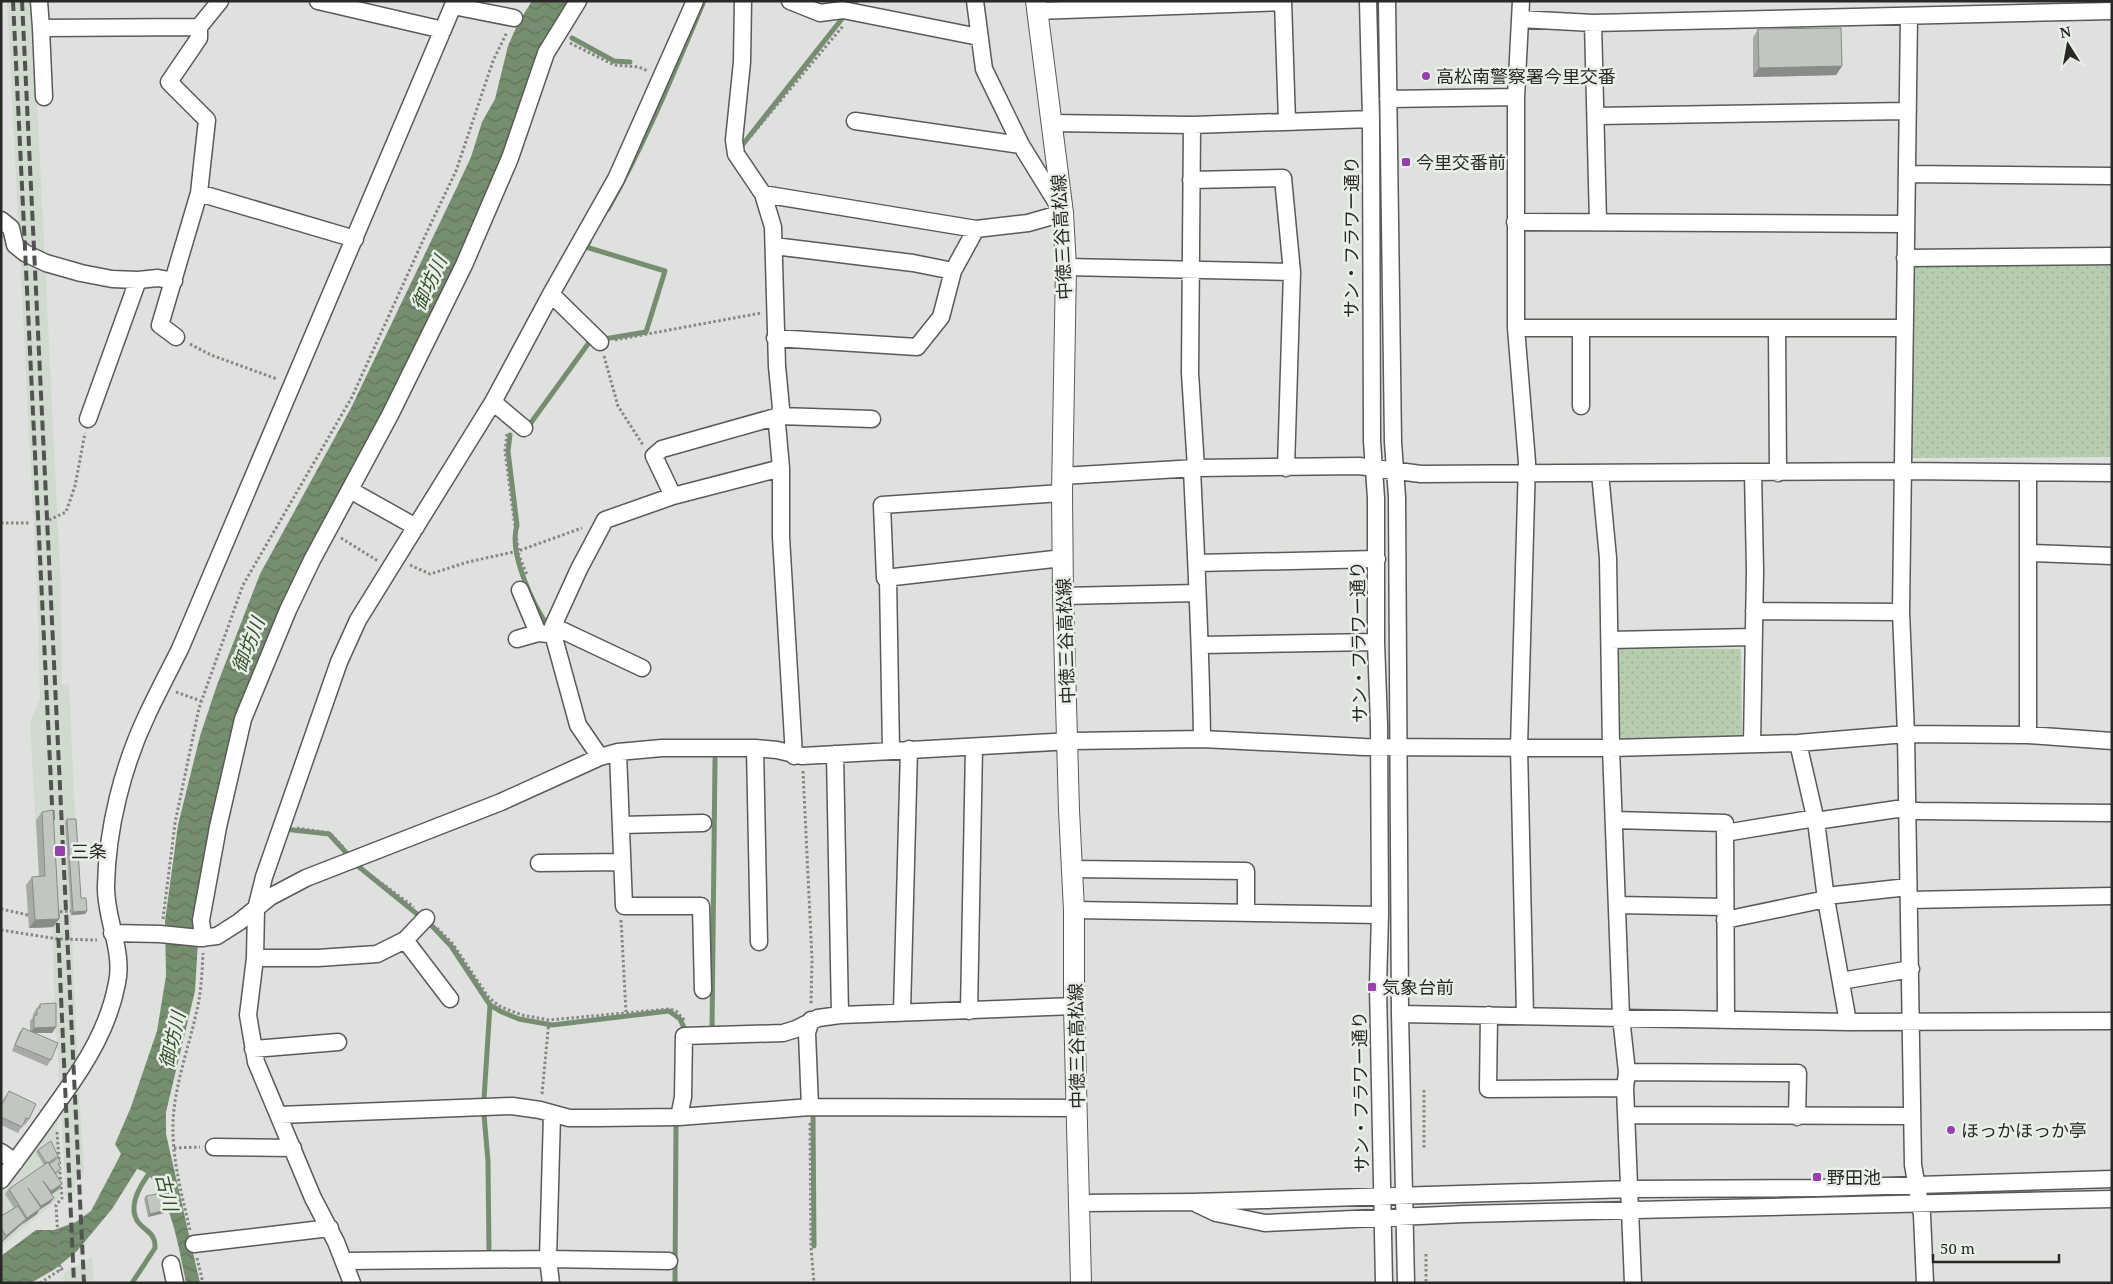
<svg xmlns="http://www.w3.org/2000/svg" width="2113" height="1284" viewBox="0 0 2113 1284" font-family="'Noto Serif','Noto Sans JP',serif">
<defs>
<pattern id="grass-dots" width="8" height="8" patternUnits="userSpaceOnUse" patternTransform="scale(1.25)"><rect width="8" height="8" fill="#b6cdb0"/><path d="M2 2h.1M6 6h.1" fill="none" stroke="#9cb097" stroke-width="1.8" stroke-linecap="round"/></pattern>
<pattern id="water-waves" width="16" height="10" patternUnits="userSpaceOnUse" patternTransform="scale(1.25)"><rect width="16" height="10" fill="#768e70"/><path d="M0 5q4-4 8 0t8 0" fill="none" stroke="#61745c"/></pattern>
</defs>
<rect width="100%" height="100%" fill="#dee1dd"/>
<path fill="#d1dacf" d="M7,1H32L61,588L62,685L69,684L79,901L85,914L71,916L78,1074L84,1173L75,1183V1191L66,1197L54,992L53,928H29L26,885L39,884L30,722L40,699L37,589Z
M57,1119L60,1197L1,1247V1192Z
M92,1257L94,1283H63L64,1273Z"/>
<path fill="url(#grass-dots)" d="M1912,263L2112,264V457L1911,458Z
M1617,648L1741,649L1742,736L1618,738Z"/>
<path fill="url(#water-waves)" d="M532,1H572L492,194L249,691L200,908L195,991L166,1112V1134L200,1283H186C181,1257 168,1175 137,1169L112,1209L77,1251L55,1269L31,1283H1V1256L36,1230H54L76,1222L91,1211L121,1154L115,1144L131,1107L157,1031L166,976L165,921L178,825L200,736L217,685L260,574L351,408L457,187L471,157L482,122L495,99L508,46L518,23Z"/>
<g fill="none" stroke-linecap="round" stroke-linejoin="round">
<path stroke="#768e70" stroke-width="5" d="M572,38L614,61L630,62
M740,148L856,1
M608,209C646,142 674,72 704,1
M589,242L586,247L665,271L646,332L604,339
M530,424L588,344
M510,435L508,451L517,525C508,553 533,604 549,628
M284,829L329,834L351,858
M353,862L433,927L451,946L490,1005L502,1012L519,1019L552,1025L669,1011L680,1019L686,1032
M712,1031L715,759
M484,1099L490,1005
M813,1112L814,1246
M484,1115L488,1161L489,1254
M132,1283L155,1248C156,1233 146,1232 138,1222C127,1206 141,1184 151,1171
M675,1283L676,1124"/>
<defs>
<path id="minor" d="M39,1L41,28L199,27
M220,1L199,27V38L169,82L207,120L199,193L355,239
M318,1L443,30
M743,1L742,62L734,140L736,154L763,194L773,227L777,366L781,408L777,424L781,468V537L794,756
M790,1L820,13L843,10L979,37
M1283,1L1287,122
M1368,1L1371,119L1372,441L1376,498V642L1379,724L1380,915L1378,986L1384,1283
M1387,1L1393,442L1397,497L1400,1014L1406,1283
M1521,1L1516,97V328L1527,462L1519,747L1525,1015
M453,6L514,18
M1037,11L1283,2
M1909,16L1901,612L1906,734L1913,1165L1922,1215L1925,1283
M1521,19L1593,23L2112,11
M1593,23L1598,222
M41,28L44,97
M1388,99L1516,97
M1596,116L1908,111
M855,121L1021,145
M1051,123L1192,125L1371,119
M1192,125L1190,373L1196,468
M1907,174L2112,176
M1191,180L1283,178L1292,272L1286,468
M763,194L976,229L1028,223L1063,213L1021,145L984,69L975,1
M1,220L11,228L15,245L25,253L46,263L81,273L112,279L138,280L158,278L174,281
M1515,222L1906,224
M774,246L913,263L953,271
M1905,258L2112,256
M1066,267L1292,272
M551,294L600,342
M1516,328H1905
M1581,328V406
M1777,328L1778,473
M176,337L160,325L199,193
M775,338L917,347L941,317L953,271L976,229
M493,402L524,428
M88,419L138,280
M1192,469C1196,559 1201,649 1202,739
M1600,473L1608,558L1611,748L1621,1017L1627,1072L1625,1088L1633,1283
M1062,476L1196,468L1359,466L1421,474L1902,471L2112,473
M350,490L416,527
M1062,493L882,505L885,578L1063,558
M673,496L654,456L662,449L779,416L872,419
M2029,553L2112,556
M1197,563L1377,559
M888,579L891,750
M520,590L538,633
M1063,596L1197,593
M1754,611L1901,612
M553,626L642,668
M517,639L538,633L548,634
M1610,640L1753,637
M1201,645L1376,642
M2028,735V474
M1798,743L1816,821L1826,899L1848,1022
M1752,744L1755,570L1753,473
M755,748L759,942
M618,752L624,906H701L703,990
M835,754L840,1015
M600,757L578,725L553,634V626L579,569L605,520L673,496L781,468
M1614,820L1725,823L1726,1020
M1816,821L1897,809L1920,811L2112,813
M621,825L703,823
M1725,833L1816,818
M539,863L622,862
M1072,869L1246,871V912
M1826,896L1908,887
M1909,900L2112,896
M1618,905L1725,907
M1074,910L1380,915
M1725,920L1826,899
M112,933L160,934L200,938L217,936L239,922L270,897L306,878L501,802L600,757L618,752L662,748H755L777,750L802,756L1072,741L1202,739L1364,747L1611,748L1798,743L1906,734L2028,735L2112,741
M203,938L201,920L218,827L243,719L288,610L312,560L390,415L464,265L510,158L546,53L578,1
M405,940L450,999
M255,958H318L377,954L405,940L426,918
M1841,981L1911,969
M969,1011L974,747
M902,1012L909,749
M1400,1014L1848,1022L2112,1021
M1489,1015L1488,1089L1625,1088
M253,1049L338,1042
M1627,1072L1798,1073L1797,1117
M810,1107L807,1033L811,1020
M279,1115L512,1106L540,1110L569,1118H597L679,1117L810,1107L1077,1108
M1627,1115L1912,1116
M679,1117L683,1097L684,1036L783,1033L796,1029L818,1018L840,1015L1074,1006
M214,1147L293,1148
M1,1152L15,1162
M1,1180C22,1153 42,1125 61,1098C87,1062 109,1026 117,983C124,951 105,918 106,886C107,828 123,765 148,713C158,692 169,671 180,649L455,1
M1079,1203L1193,1202L1630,1189L1818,1188L2112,1179
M1197,1204L1216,1213L1265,1223L1464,1214L2112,1199
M194,1244L330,1228
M344,1261L548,1259L669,1261
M171,1264L175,1283
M352,1283L336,1242L313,1198L256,1062L248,1015L255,958L256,909L264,877L339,662L358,620L493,402L551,294L616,179L695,1
M551,1283L548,1259L552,1115"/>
<path id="major" d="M1036,1L1063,213L1066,267L1062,493L1063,596L1069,810L1074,910V1006L1081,1283"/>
</defs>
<use href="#minor" stroke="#585b57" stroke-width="19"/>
<use href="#major" stroke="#585b57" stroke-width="22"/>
<path stroke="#858784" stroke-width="3" stroke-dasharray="2.5 2.5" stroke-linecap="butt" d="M527,23L542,30
M570,43L614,65L639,67L648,71
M751,136L843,26
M615,340L761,313
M190,344L211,355L277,379
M604,356L618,406L643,445
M507,434L505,451L512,505L519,555L527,575
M49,520L66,512L75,486L85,433
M1,523H30
M341,538L378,561
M410,565L430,574L468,562L518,551L582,528
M176,692L201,701
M803,771L812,959L811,1005
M297,828L330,833L344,848
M365,871L414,907
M1,909L28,915
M55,912L71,911
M163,919L175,823L199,708L243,585L352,397L425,236L456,171L493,61L507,32
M621,920L626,1012
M437,928L453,944L489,998L501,1007L522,1015L549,1020L669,1009L676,1011L685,1021
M1,930L58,939L97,940
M1424,1090V1148
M542,1094L549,1020
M810,1123L811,1247L814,1283
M57,1132L62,1198L56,1205L60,1271
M174,1148L200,1147
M190,1230C182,1195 172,1160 173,1124C174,1087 188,1050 196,1014C201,995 202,974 203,953
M1426,1254V1283
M197,1258L203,1283
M40,1283L63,1268"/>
<use href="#minor" stroke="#fff" stroke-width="16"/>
<use href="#major" stroke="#fff" stroke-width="20"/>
<path stroke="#515350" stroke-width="4" stroke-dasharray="10 5" stroke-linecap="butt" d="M13,1L53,825
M22,1L84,1283
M57,908L74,1283"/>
</g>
<path fill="#a7aaa6" d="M1758,29L1842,66L1836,75L1753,77V38Z
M42,812L59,919L53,927L29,928L26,885L32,877L39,876L36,820Z
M67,819L81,898L87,911L85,914L71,915L65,822Z
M40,1004L56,1027L52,1033H35L51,1060L47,1066L12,1051L19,1033L23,1028L30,1031V1021L33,1017V1014Z
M9,1091L29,1119L25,1125L23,1124L18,1133L1,1125V1103Z
M38,1150L56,1159L61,1169L59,1172L56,1174L62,1184L58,1190L52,1194L50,1203L39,1210L37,1214L23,1224V1223L2,1242L1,1240V1216L14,1208L5,1194L9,1189L44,1165L36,1152Z
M146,1196L166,1210L164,1213L148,1217L144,1199Z"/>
<path fill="#888b87" d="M1842,66L1836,75L1753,77L1759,68Z
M87,911L85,914L71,915L73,912Z
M59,919L53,927L29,928L35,920Z
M56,1027L52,1033H30L34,1028Z
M62,1184L58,1190L47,1197L51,1191Z
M54,1198L50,1203L39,1210L37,1214L23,1224L27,1218L38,1210L41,1206Z
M166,1210L164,1213L148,1217L150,1214Z
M26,1219L22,1224L2,1242L6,1236Z"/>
<path fill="#c2c6c1" stroke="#888b87" d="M1841,28L1842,66L1759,68L1758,29Z
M53,810L59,919L35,920L32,877L45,876L42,812Z
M67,819H76L81,898H86L87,911L73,912Z
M56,1003V1027L34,1028V1016L37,1015V1008H40V1004Z
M23,1028L58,1043L51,1060L15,1045Z
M9,1091L36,1104L29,1119L26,1118L22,1127L1,1117V1106Z
M51,1141L58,1156L48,1163V1162L46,1163L38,1150Z
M58,1158L61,1163L58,1164L61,1169L55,1173L49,1164Z
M48,1162L62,1184L51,1191L43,1181L54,1198L41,1206L28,1188L41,1208L27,1218L9,1189Z
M162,1193L166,1210L150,1214L146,1196Z
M18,1206L26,1219L6,1236L1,1228V1216Z"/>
<g fill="#9740ac" stroke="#ebefea" stroke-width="2">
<circle cx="1426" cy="76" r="5"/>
<rect x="1401" y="157" width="10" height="10" rx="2.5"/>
<rect x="54" y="845" width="12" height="12" rx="2.5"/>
<rect x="1367" y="982" width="10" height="10" rx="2.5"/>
<circle cx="1951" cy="1130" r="5"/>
<rect x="1812" y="1172" width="10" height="10" rx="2.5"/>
</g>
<g text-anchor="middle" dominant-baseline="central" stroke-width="5" stroke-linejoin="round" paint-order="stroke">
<g font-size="18" fill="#282927" stroke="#ebefea" text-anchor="start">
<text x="1436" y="76">高松南警察署今里交番</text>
<text x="1416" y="162">今里交番前</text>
<text x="71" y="851">三条</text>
<text x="1382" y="987">気象台前</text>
<text x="1961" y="1130">ほっかほっか亭</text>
<text x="1827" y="1177">野田池</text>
</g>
<g font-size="18" fill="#282927" stroke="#ebefea">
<text transform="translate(1061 237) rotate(-93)">中徳三谷高松線</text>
<text transform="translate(1351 237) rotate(-90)">サン・フラワー通り</text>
<text transform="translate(1065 641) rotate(-92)">中徳三谷高松線</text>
<text transform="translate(1358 642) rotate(-91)">サン・フラワー通り</text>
<text transform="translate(1076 1046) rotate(-91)">中徳三谷高松線</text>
<text transform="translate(1360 1092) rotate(-91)">サン・フラワー通り</text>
</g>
<g font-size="19" font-style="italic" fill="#2e5225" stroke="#ebefea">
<text transform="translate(429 283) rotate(-65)">御坊川</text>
<text transform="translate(248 645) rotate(-69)">御坊川</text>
<text transform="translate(172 1040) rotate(-77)">御坊川</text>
<text transform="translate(167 1192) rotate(76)">古川</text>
</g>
</g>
<rect width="2113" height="1284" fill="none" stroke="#282927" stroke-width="5"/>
<g transform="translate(2068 45) rotate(349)" stroke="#ebefea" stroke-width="4" paint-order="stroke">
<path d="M0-4L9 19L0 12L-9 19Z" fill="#282927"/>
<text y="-8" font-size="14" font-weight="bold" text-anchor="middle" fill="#282927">N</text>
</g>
<path d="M1933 1254v8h126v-8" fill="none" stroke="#282927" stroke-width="2.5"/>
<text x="1940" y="1254" font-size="15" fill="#282927" stroke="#ebefea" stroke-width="4" paint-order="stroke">50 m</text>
</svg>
